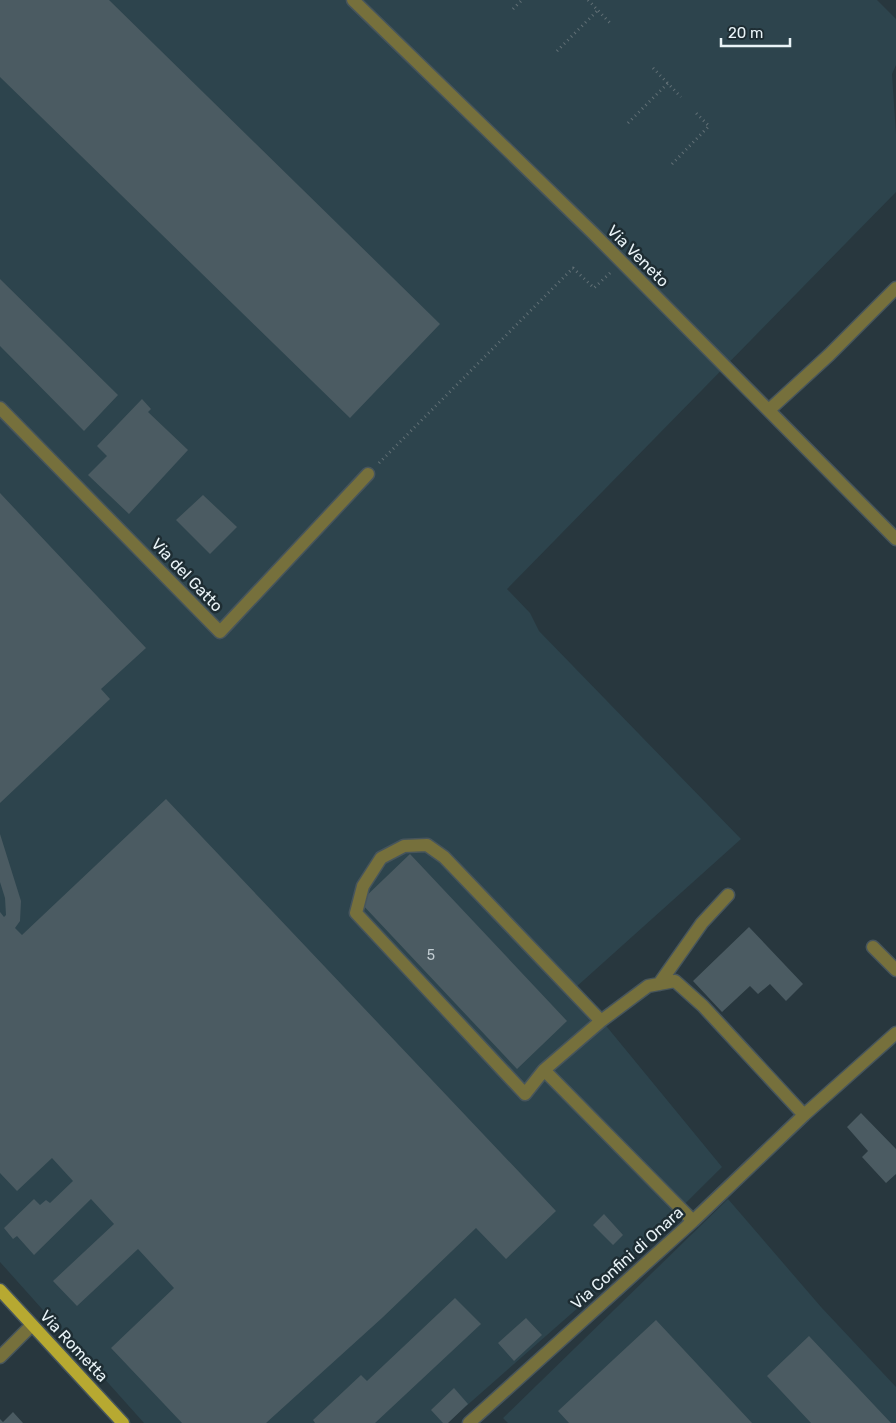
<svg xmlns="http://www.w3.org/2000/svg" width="896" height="1423" viewBox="0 0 896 1423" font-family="Rubik,sans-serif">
<rect width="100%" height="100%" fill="#28373e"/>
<path fill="#2d444d" d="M0,0H877L896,19V65L892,74L896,134V192L507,589L530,613L539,631L741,839L575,988L722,1167L596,1292L447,1423H144L0,1262Z
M728,1199L821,1307L896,1387V1423H508L503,1418Z"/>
<path fill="#4b5b62" d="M0,0H109L440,324L350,418L0,77Z
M0,279L118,395L84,431L0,346Z
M142,399L151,409L148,412L188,450L129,514L88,475L107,456L97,446Z
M0,493L146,648L101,689L110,699L0,803Z
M203,495L237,527L210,554L176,520Z
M166,799L556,1211L506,1259L476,1228L382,1318L266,1423H182L111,1348L174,1288L138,1249L77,1306L53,1281L114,1224L91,1199L34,1255L17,1236L13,1239L4,1228L34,1199L40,1205L46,1200L50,1203L73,1181L52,1158L17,1191L0,1173V912L4,917L6,915L5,898L0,882V834L21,901L20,921L15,928L22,935Z
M410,854L567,1021L517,1069L360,902Z
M749,927L803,984L786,1001L770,984L758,994L750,986L722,1012L693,981Z
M861,1113L896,1149V1174L886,1183L862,1157L868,1151L847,1127Z
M604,1214L623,1235L613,1245L593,1225Z
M455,1298L481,1324L375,1423H315L313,1420L361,1375L367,1381Z
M526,1318L542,1335L514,1361L498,1343Z
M656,1320L752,1423H569L558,1411Z
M809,1336L891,1423H811L767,1376Z
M454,1388L468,1404L448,1423H443L431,1410Z
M13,1412L23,1423H0V1419L3,1422Z"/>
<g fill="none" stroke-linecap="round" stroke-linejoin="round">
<defs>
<path id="minor" d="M353,0L593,233L896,539
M0,408L220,632L368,474
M769,410L829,355L896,288
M873,947L896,970
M659,984L702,923L728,895
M601,1021L648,986L675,981L703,1006L804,1115
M544,1070L525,1094L356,913L363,886L381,858L404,846L427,845L444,857L601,1021L544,1070L693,1221
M0,1357L32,1325
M469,1423L693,1221L804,1115L896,1033"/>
<path id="major" d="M0,1290L123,1423"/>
</defs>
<use href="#minor" stroke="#47555c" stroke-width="15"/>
<use href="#major" stroke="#47555c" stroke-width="15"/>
<path stroke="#627076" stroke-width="3" stroke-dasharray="1 4" stroke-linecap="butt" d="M588,0L611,24
M513,9L522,0
M557,51L598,10
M653,68L681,97
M628,123L668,83
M672,164L709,126L695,112
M379,463L573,268L594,288L610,273"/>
<use href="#minor" stroke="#76703c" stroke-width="12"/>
<use href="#major" stroke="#b7a931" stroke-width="12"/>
</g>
<g text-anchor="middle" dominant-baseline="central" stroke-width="5" stroke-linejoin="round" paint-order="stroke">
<g font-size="14" fill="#c2cdd2">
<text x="431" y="955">5</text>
</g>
<g font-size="16" fill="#e9f3f7" stroke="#1e2d33">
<text transform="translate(638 256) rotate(45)">Via Veneto</text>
<text transform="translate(187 575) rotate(46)">Via del Gatto</text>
<text transform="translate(627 1258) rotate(-42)">Via Confini di Onara</text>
<text transform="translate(74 1346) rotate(47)">Via Rometta</text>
</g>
</g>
<path d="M721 38v8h69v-8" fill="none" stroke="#e9f3f7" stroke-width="2.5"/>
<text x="728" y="38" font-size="15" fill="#e9f3f7" stroke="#1e2d33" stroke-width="4" paint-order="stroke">20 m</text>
</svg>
